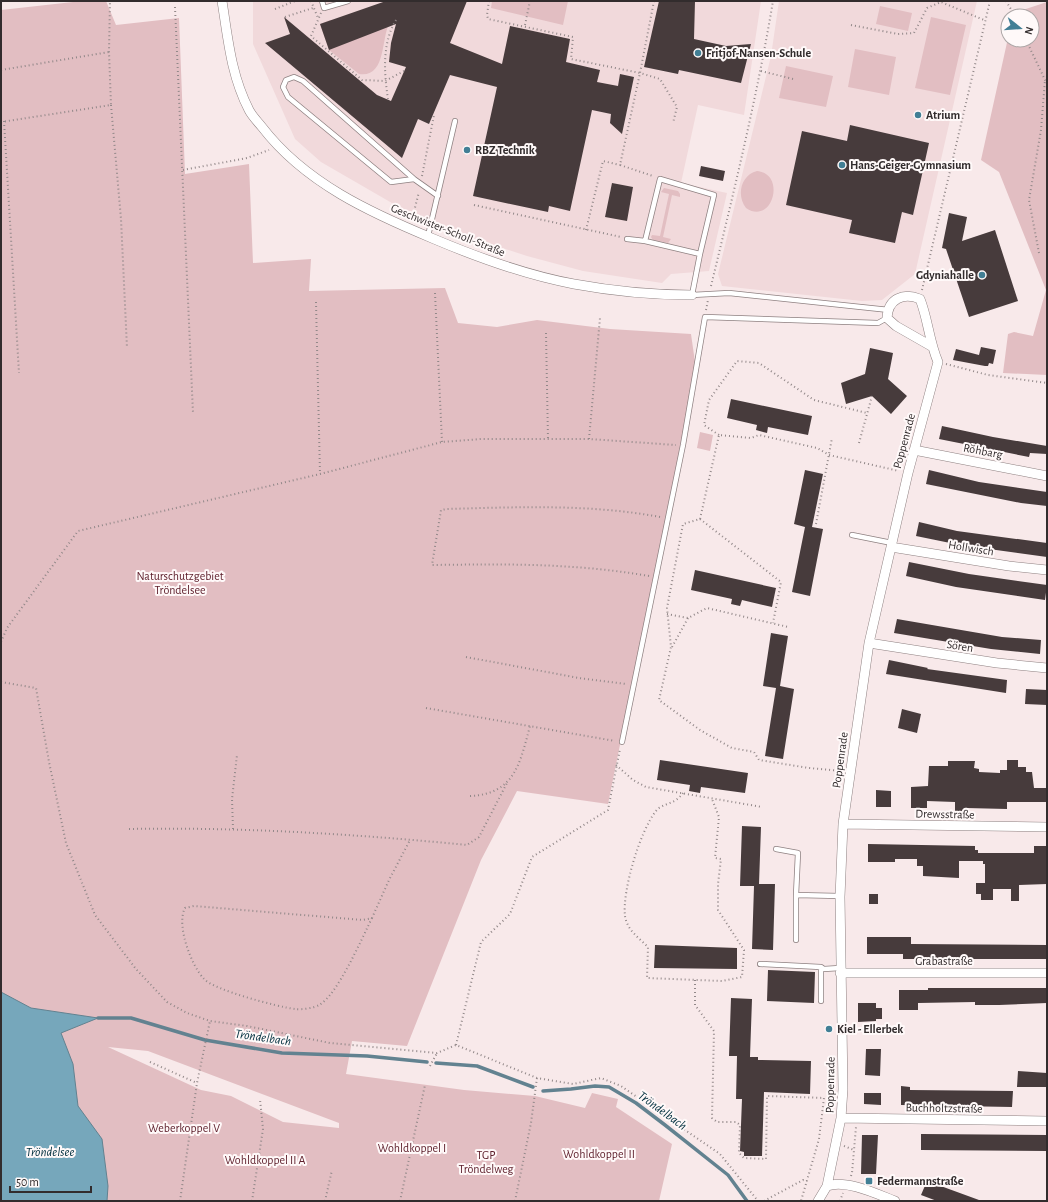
<svg xmlns="http://www.w3.org/2000/svg" width="1048" height="1202" viewBox="0 0 1048 1202" font-family="'Alegreya Sans',sans-serif">
<rect width="100%" height="100%" fill="#f8e9ea"/>
<path fill="#f1d9db" d="M253,1H761L744,115L698,105L681,183L727,193L709,271L671,274L662,283L583,271L527,256L475,239L404,210L321,162L295,139L253,44Z
M779,1H977L915,274L882,300L862,301L722,286L718,274L771,56Z"/>
<path fill="#e2bec2" fill-rule="evenodd" d="M82,1H106L116,25L179,18L185,174L249,164L253,263L311,259L309,291L445,288L458,323L497,327L537,320L610,329L691,334L696,369L608,804L517,791L481,860L407,1046L352,1041L346,1074L464,1090L535,1096L585,1108L592,1093L618,1099L616,1107L672,1144L659,1201H1V10ZM108,1047L148,1051L339,1123V1128L283,1122L231,1096L201,1090Z
M492,1H568L563,25L491,8Z
M1047,2V375L1003,373L1008,334L1014,332L1033,336L1046,290L999,172L981,160L1008,38V40H1032V16H1013L1014,13Z
M880,6L912,13L908,31L876,24Z
M931,17L966,25L950,95L915,88Z
M330,20L389,24C381,40 386,78 359,74L329,50L320,24Z
M855,49L896,57L889,95L848,87Z
M786,66L833,76L826,107L779,98Z
M757,171C787,174 772,226 746,208C736,195 741,175 757,171Z
M664,188L678,191L680,194V197L672,195L663,237L671,239L668,243L653,240L651,237L652,235L660,236L669,194L661,192Z
M700,432L713,435L710,451L697,448Z"/>
<path fill="#76a7bb" stroke="#628290" d="M1,992L31,1008L98,1018L61,1033L73,1064L78,1106L102,1139L108,1186L107,1201H1Z"/>
<g fill="none" stroke-linecap="round" stroke-linejoin="round">
<path stroke="#628290" stroke-width="3.5" d="M98,1018H131L205,1040L282,1053L367,1056L427,1062
M436,1063L477,1066L533,1087
M543,1091L571,1089L595,1086L609,1087L636,1103L665,1125L728,1175L747,1201"/>
</g>
<path fill="#473b3c" d="M386,1H467L450,43L502,64L510,26L570,39L566,62L600,70L597,82L618,86L620,74L634,77L622,134L610,123L611,114L592,110L570,211L549,206L548,212L473,196L497,87L450,75L429,124L418,119L402,158L265,43L290,34L284,17L377,95L391,101L406,67L389,62L391,43L396,24L329,50L320,24Z
M659,1H695L694,39L726,46L751,44L741,83L679,70L678,74L644,67Z
M850,125L929,143L913,215L902,212L895,243L849,233L852,220L786,205L802,131L847,141Z
M701,166L725,171L723,181L699,176Z
M612,183L633,187L627,221L605,217Z
M949,213L967,217L962,241L995,230L1018,301L969,317L946,249L942,248Z
M981,347L996,350L993,364L989,363L988,366H985L953,360L956,349L979,355Z
M870,348L893,353L888,379L907,396L891,414L872,396L846,404L841,383L865,374Z
M731,399L812,416L808,435L768,427L767,433L756,430L757,425L727,418Z
M942,426L993,437L1047,446V454L1030,453L1029,457L939,439Z
M805,470L823,474L812,527L823,529L810,596L792,592L805,527L794,524Z
M929,470L979,482L1047,492V506L1021,503L926,484Z
M919,522L957,531L1047,543V557L960,545L916,536Z
M909,562L969,574L1047,585L1045,600L956,587L906,576Z
M695,570L776,588L772,607L742,600L740,606L731,604L732,599L691,590Z
M897,619L1002,637L1041,640L1040,654L991,649L894,633Z
M771,633L788,636L780,686L794,689L783,759L765,756L776,688L763,686Z
M889,660L928,668L927,669L1007,680L1006,693L886,674Z
M1026,689L1047,690V705L1025,704Z
M902,709L921,714L917,733L898,728Z
M660,760L748,773L745,793L701,787L700,793L689,791L690,785L657,780Z
M1007,760H1018V767H1026V772H1032L1034,788H1047V802H1007V809L966,808V812H961L955,811V802L927,801V808H911V787L928,786L929,766H948V761H975L974,768L979,769V772L1000,773V770H1007Z
M876,790L891,791V807H876Z
M742,826L761,827L759,884H775L773,950L752,949L754,886H740Z
M868,844L975,846V850H978V853H1034V846H1047V884L1019,885V901H1011V889H993V900H981V894H976V883H985V864H983V861H959V878L923,876V866H917V859H895V862H868Z
M869,894H878V904H869Z
M867,937H911V944L1047,945V959H903V954H867Z
M655,945L737,948V969L654,968Z
M768,970L815,972L814,1003L767,1001Z
M928,988H1047V1003L999,1005H975V1002L918,1003V1010H899V990H928Z
M731,998L752,999L750,1057H758V1060L811,1061L810,1094L764,1092L762,1156H744V1152L740,1151L742,1099H736L737,1056H729Z
M858,1003H876V1008H882V1019H876V1021L858,1022Z
M866,1049H881L880,1076L865,1075Z
M1018,1071L1047,1073V1087H1017Z
M901,1086L910,1087V1090L1013,1091L1012,1107L901,1105Z
M864,1093H881V1105L864,1104Z
M921,1134L1047,1135V1151L921,1150Z
M862,1135H878L876,1174H861Z
M927,1181L979,1200V1201H937L921,1195Z"/>
<g fill="none" stroke-linecap="round" stroke-linejoin="round">
<defs>
<path id="lane" d="M322,1L324,8L348,1
M414,179L303,81L294,77L286,80L283,87L288,97L391,182L414,179L438,196
M660,179L714,195L700,254L645,241Z
M428,236L455,121
M627,239L645,241
M700,254L692,295L729,293L889,310
M852,535L892,543
M622,742L683,445L705,317L878,323L887,318
M776,849L798,853L796,895
M796,940V895L840,896
M760,964L821,967L824,969L840,968
M821,1001V967"/>
<path id="street" d="M222,1C228,39 231,75 249,110C252,116 258,122 262,127C305,183 371,213 434,239C479,258 525,275 574,284C612,291 653,295 692,295
M914,450L1047,476
M891,547L1009,566L1047,570
M869,643L997,663L1047,668
M843,824L1047,827
M840,973H1047
M841,1118L1047,1121
M827,1186C846,1179 877,1194 895,1201
M818,1201L827,1186L841,1118L843,1089L840,897L843,824L869,643L908,473L938,362C929,341 928,319 920,299C903,292 888,299 887,318L896,326L931,346"/>
</defs>
<use href="#lane" stroke="#8e8081" stroke-width="6"/>
<use href="#street" stroke="#8e8081" stroke-width="10"/>
<path stroke="#928889" stroke-width="2" stroke-dasharray="1 3" stroke-linecap="butt" d="M311,1L318,18
M489,1L487,15L488,19L573,37L571,59L640,73L620,165L653,176
M654,1L640,73L660,79L677,107L673,123
M1006,1L1015,16
M175,7L193,413
M275,9L295,1
M321,13L311,36L362,80L385,81L404,71
M285,17L313,8
M525,25L530,1
M851,25L898,34L914,33L927,8L941,2L984,20
M1026,40L1047,84
M1,70L109,52
M761,71L793,79
M388,99C384,73 382,43 396,20
M111,105L121,219L127,348
M4,121L19,373
M1,122L111,105L109,52L110,1
M183,170L247,158L269,150
M422,176L434,115
M474,205L621,237
M412,219L419,192
M586,230L603,161L620,165
M1039,253L1029,200L1041,130L1045,80
M711,286C734,191 757,97 773,1
M922,290L990,1
M435,293L442,442
M316,302L320,474
M706,310L708,300
M546,333L548,440
M946,364L988,375L1047,383
M719,435L704,425L709,400L737,361L759,363L814,400L867,413
M589,439L600,318
M859,443L872,396
M700,519L781,582L773,623
M816,524L832,438
M649,576C574,563 507,564 432,565L441,510L447,509C518,507 591,504 660,517
M667,614L688,618L707,608L788,627
M1,642L7,628L78,531L320,474L442,442L481,439H589L676,445
M672,647L688,618
M466,657L579,678L626,684
M1,682L36,688L49,762L66,843L95,915L136,969L167,1002L187,1013L210,1021L247,1026L330,1043L437,1053L456,1045L537,1078L573,1084L601,1078L621,1086L720,1154L758,1201
M426,708L615,741
M616,765L633,780L646,787L762,807
M842,771L809,768L759,760L754,752L732,748L700,730L659,700L671,647L667,608L683,524L700,519L719,435L751,438L759,435L817,448L829,455L899,471
M683,793C675,805 662,803 656,811C640,831 622,891 625,916C627,930 639,938 648,947L647,978L722,981L742,977L744,950L718,910V884L721,859L715,858L719,817L712,799
M470,796C515,794 520,763 530,726
M129,829C242,827 355,834 467,845L479,837L507,783
M233,829L232,799L237,755
M372,918C362,938 337,996 319,1005C314,1008 301,1010 295,1009C278,1007 214,990 204,979C191,965 176,925 185,908L194,906L363,920L372,918L389,880L410,840
M695,980V1005L714,1031L712,1118L717,1122H736L740,1125L739,1153L744,1158L766,1159L767,1096L824,1098L819,1139L801,1201
M456,1045L481,942L510,914L532,857L608,810L620,749
M150,1062L197,1083
M430,1066L437,1053
M844,1146L854,1150
M851,1176L852,1173L856,1127
M180,1201L197,1083L210,1021
M252,1201L263,1129L260,1099
M325,1201L332,1170
M400,1201L425,1085
M515,1201L531,1123L537,1078
M764,1201L803,1180L807,1181
M840,1201L843,1193"/>
<use href="#lane" stroke="#fff" stroke-width="4.5"/>
<use href="#street" stroke="#fff" stroke-width="9"/>
</g>
<g fill="#427f95" stroke="#fff9f9" stroke-width="1.5">
<circle cx="698" cy="53" r="4"/>
<circle cx="918" cy="115" r="4"/>
<circle cx="467" cy="150" r="4"/>
<circle cx="842" cy="165" r="4"/>
<circle cx="982" cy="275" r="4"/>
<circle cx="829" cy="1029" r="4"/>
<rect x="865" y="1177" width="8" height="8" rx="2"/>
</g>
<g text-anchor="middle" dominant-baseline="central" stroke-width="4" stroke-linejoin="round" paint-order="stroke">
<g font-size="12" font-weight="bold" fill="#322c2d" stroke="#fff9f9" text-anchor="start">
<text x="706" y="53">Fritjof-Nansen-Schule</text>
<text x="926" y="115">Atrium</text>
<text x="475" y="150">RBZ Technik</text>
<text x="850" y="165">Hans-Geiger-Gymnasium</text>
<text x="974" y="275" text-anchor="end">Gdyniahalle</text>
<text x="837" y="1029">Kiel - Ellerbek</text>
<text x="877" y="1181">Federmannstraße</text>
</g>
<g font-size="12" fill="#322c2d" stroke="#fff9f9">
<text transform="translate(448 230) rotate(22)">Geschwister-Scholl-Straße</text>
<text transform="translate(904 441) rotate(-75)">Poppenrade</text>
<text transform="translate(983 451) rotate(11)">Röhbarg</text>
<text transform="translate(971 548) rotate(9)">Hollwisch</text>
<text transform="translate(960 646) rotate(9)">Sören</text>
<text transform="translate(840 760) rotate(-82)">Poppenrade</text>
<text transform="translate(945 814) rotate(1)">Drewsstraße</text>
<text x="944" y="961">Grabastraße</text>
<text transform="translate(830 1085) rotate(-89)">Poppenrade</text>
<text transform="translate(944 1108) rotate(1)">Buchholtzstraße</text>
</g>
<g font-size="12" fill="#5f212d" stroke="#fff9f9">
<text x="180" y="576">Naturschutzgebiet<tspan x="180" dy="14">Tröndelsee</tspan></text>
<text x="184" y="1128">Weberkoppel V</text>
<text x="412" y="1148">Wohldkoppel I</text>
<text x="599" y="1154">Wohldkoppel II</text>
<text x="486" y="1155">TGP<tspan x="486" dy="14">Tröndelweg</tspan></text>
<text x="265" y="1160">Wohldkoppel II A</text>
</g>
<g font-size="13" font-style="italic" fill="#002f3e" stroke="#fff9f9">
<text transform="translate(263 1038) rotate(8)">Tröndelbach</text>
<text transform="translate(662 1111) rotate(36)">Tröndelbach</text>
<text x="50" y="1152">Tröndelsee</text>
</g>
</g>
<rect width="1048" height="1202" fill="none" stroke="#322c2d" stroke-width="4"/>
<g transform="translate(1020 28) rotate(107)"><circle r="19" fill="#fff9f9" stroke="#ada7a7"/>
<path d="M0-3L7 15L0 10L-7 15Z" fill="#427f95"/>
<text y="-6" font-size="11" font-weight="bold" text-anchor="middle" fill="#322c2d">N</text>
</g>
<path d="M10 1186v6h81v-6" fill="none" stroke="#322c2d" stroke-width="2"/>
<text x="16" y="1186" font-size="12" fill="#322c2d" stroke="#fff9f9" stroke-width="3" paint-order="stroke">50 m</text>
</svg>
